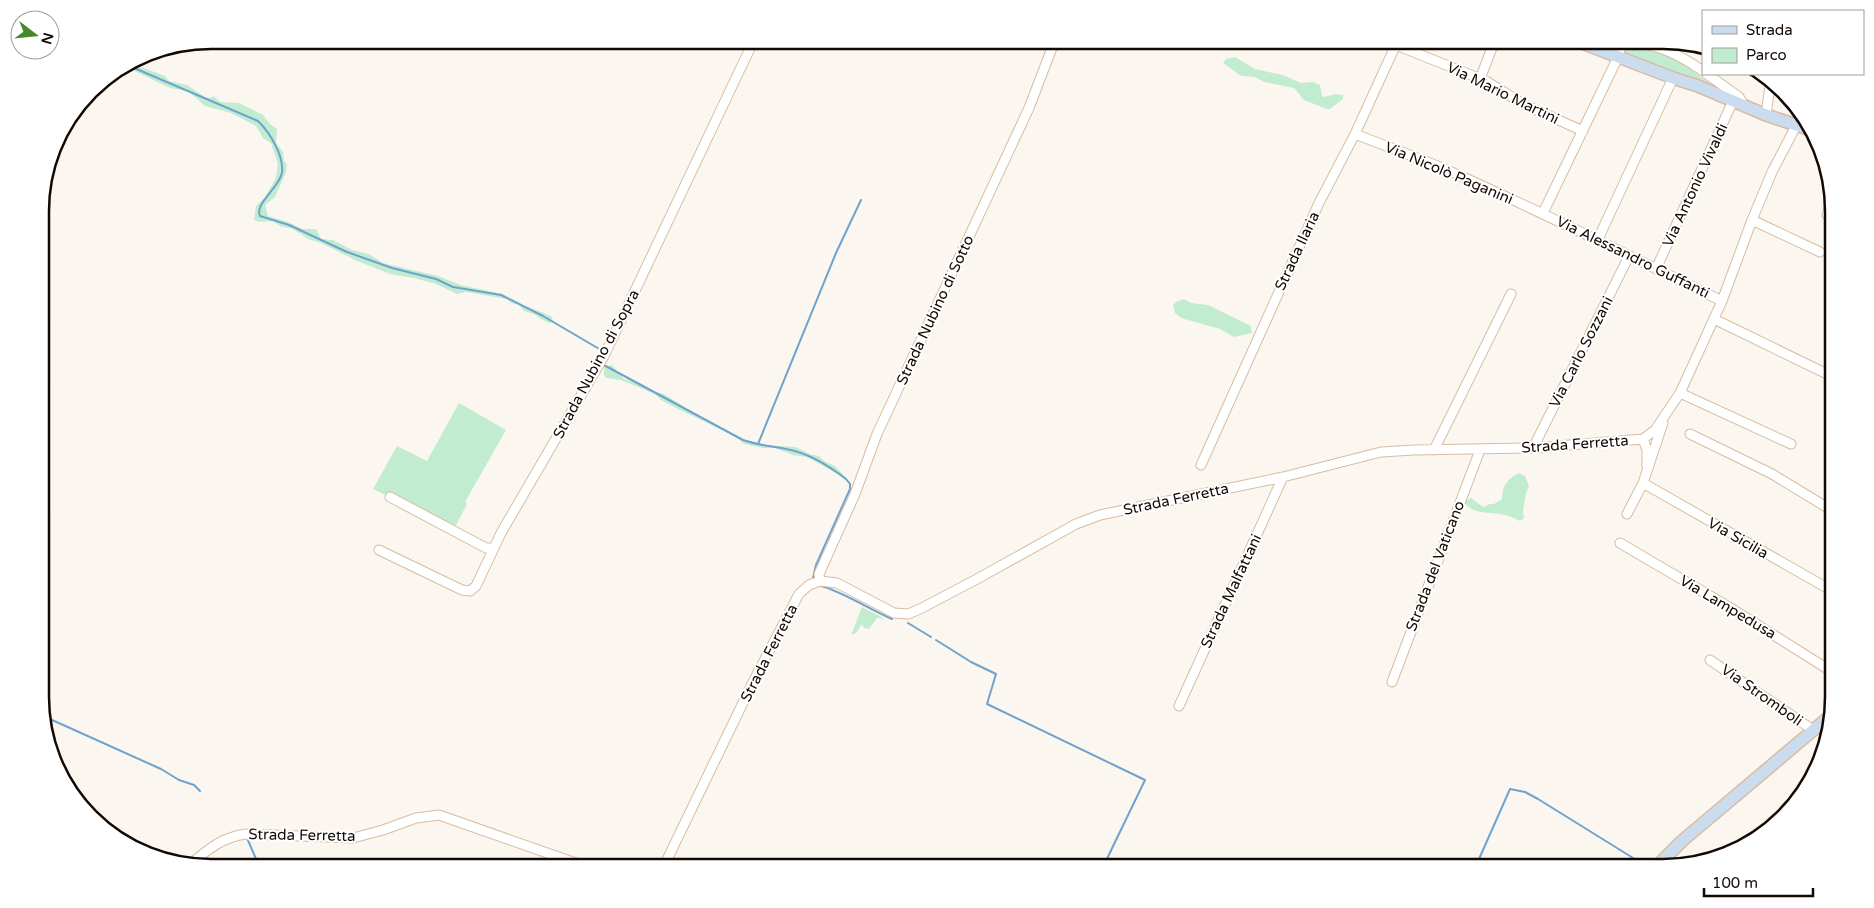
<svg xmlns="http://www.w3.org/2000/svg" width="1874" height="908" viewBox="0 0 1874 908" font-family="'Varela Round',sans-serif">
<rect width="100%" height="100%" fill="#fcf6f1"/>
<path fill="#c2ecd0" d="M1625,45L1660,50L1681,62L1716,88V89L1648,62L1623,54Z
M1235,57L1255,69L1283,75L1301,83L1313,82L1320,85L1322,95L1324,97L1336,94L1343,95V99L1330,109H1327L1304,100L1294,88L1264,82L1255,77L1241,76L1223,63L1226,59Z
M128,64L144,68L165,76L169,81L187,85L205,97L210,98L214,96L220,102L239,103L263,115L270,124L277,129L276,143L283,152L284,160L287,165L286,172L275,197L265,205L268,216L288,222L303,229H316L321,239L333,240L352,250L369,254L383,263L438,276L461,285L503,294L526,306L551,316L554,322L549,323L541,319L534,314L524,311L519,305L511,303L507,299L466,292L457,294L436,284L414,278L390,274L355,260L321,243L308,239L293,229L280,226L273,221L259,222L254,220L256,206L265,197L276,178L278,164L271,143L263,138L256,126L252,124L231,113L205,106L188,91L170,88L124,66Z
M1184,299L1191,303L1208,305L1251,326L1252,333L1234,337L1220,329L1181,318L1175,313L1173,305L1176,302Z
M612,365L624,379L640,383L653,391L664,394L700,417L743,439L763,445L796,447L810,454L819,456L824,461L835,466L850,482L846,481L841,476L807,457L793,455L775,448H763L744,444L735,436L678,409L661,400L655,394L621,380L606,378L604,375V367Z
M459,403L506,430L465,502L467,504L454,529L373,489L397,446L427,461Z
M1519,473L1525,476L1529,486L1526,493L1523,511L1524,518L1520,521C1515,519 1511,516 1505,515C1491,511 1473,516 1464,502L1471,498L1483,507L1490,504H1494L1502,499C1502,486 1507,479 1519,473Z
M862,607L885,619L877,618L869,629L864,628L862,624L856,633L851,635Z"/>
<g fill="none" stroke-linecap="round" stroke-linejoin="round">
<path stroke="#6ea3ce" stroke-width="2" d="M127,65L258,121C270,133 284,155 282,173C279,188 254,204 260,216L289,225L347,252L392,268L436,279L453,287L501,295L543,316L601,350
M602,364L743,440C757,445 771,446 786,449C809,453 828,465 846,479L850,484V489L816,565L813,578
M758,444L836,253L861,200
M819,585C845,593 867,608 892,619
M908,623L931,637
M936,640L971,662L996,674L987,704L1145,780L1103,867
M41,715L161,769L179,780L194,785L200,791
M247,838L260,868
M1475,868L1510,789L1525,792L1538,799L1646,866"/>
<defs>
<path id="street" d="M1625,40C1659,46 1674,51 1703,71
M1396,45L1486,81L1525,105L1583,131
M1707,74L1739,97L1744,106
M1480,79L1495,40
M1766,115L1770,85
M1355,134C1388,147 1422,159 1454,173C1545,213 1633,258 1722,301
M1543,213L1618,57L1623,40
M1827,215L1833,199
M1752,220L1820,252
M1598,239L1673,78
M1656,269L1733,101
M1714,319L1827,374
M1680,393L1791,444
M1690,434L1772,474L1833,511
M1643,439L1647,450V466
M1533,448L1629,256
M1434,450L1511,294
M1201,465L1319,203L1355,134L1398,40
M1643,483L1834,592
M390,497L486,548H493
M1627,514L1643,483L1663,423
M1620,543L1729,607L1834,673
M379,550L462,590L470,591L476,586L501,533L604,356L754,40
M820,581L819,574L855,494L877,434L1029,108L1055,40
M1710,660L1813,730
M1392,682L1480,450
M1179,706L1283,477
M191,864C208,849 223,837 246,834L353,838L383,830L416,818L439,815L590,868
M663,868L753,682L799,594L809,585L820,581L837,583L894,613L908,614L920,609L977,579L1076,524L1100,515L1283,477L1381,452L1414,450L1533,448L1643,439L1655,430L1680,393L1722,301L1752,220L1772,172L1796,126"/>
<path id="secondary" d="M1574,40L1676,79L1698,86L1766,115L1808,129
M1655,868L1682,841L1830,716"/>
</defs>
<use href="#street" stroke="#d8bca1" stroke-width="11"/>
<use href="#secondary" stroke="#d8bca1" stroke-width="14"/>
<use href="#street" stroke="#fff" stroke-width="9"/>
<use href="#secondary" stroke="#ccdcef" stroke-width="11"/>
</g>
<g text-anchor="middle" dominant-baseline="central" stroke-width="4" stroke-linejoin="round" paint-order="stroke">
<g font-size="15" fill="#130902" stroke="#fff">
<text transform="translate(1503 93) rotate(26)">Via Mario Martini</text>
<text transform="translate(1449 173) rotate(23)">Via Nicolò Paganini</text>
<text transform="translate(1695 185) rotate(-65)">Via Antonio Vivaldi</text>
<text transform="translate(1297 251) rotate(-65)">Strada Ilaria</text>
<text transform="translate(1633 257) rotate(26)">Via Alessandro Guffanti</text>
<text transform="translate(935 310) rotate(-65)">Strada Nubino di Sotto</text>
<text transform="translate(1581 352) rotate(-63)">Via Carlo Sozzani</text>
<text transform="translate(596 364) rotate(-62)">Strada Nubino di Sopra</text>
<text transform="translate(1575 444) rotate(-4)">Strada Ferretta</text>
<text transform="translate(1176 499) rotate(-12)">Strada Ferretta</text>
<text transform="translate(1738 538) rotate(30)">Via Sicilia</text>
<text transform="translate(1435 566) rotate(-69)">Strada del Vaticano</text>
<text transform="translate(1231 591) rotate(-65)">Strada Malfattani</text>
<text transform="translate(1728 607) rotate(31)">Via Lampedusa</text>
<text transform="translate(769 653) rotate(-63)">Strada Ferretta</text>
<text transform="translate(1762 695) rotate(35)">Via Stromboli</text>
<text transform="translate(302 835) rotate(1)">Strada Ferretta</text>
</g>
</g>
<path d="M0 0H1874V908H0ZM211 49H1663A162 162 0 0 1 1825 211V697A162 162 0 0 1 1663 859H211A162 162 0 0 1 49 697V211A162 162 0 0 1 211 49Z" fill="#fff" fill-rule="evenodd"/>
<path fill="none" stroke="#130902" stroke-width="2.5" d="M211 49H1663A162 162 0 0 1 1825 211V697A162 162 0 0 1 1663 859H211A162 162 0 0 1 49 697V211A162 162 0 0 1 211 49Z"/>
<rect x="1702" y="10" width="162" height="65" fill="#ffffff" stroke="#a19d9a"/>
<rect x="1712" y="26" width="25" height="8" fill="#ccdcef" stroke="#a19d9a"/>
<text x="1746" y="35" font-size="15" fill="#130902">Strada</text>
<rect x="1712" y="48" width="25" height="15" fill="#c2ecd0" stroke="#a19d9a"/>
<text x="1746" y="60" font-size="15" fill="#130902">Parco</text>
<g transform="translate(35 35) rotate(106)"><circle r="24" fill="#ffffff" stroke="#a19d9a"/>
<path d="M0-4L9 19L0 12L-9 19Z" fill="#47882a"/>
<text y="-8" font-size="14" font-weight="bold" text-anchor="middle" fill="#130902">N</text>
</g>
<path d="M1704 888v8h109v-8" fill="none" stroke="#130902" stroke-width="2.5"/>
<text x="1712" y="888" font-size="15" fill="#130902" stroke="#ffffff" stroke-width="4" paint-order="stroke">100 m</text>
</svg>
